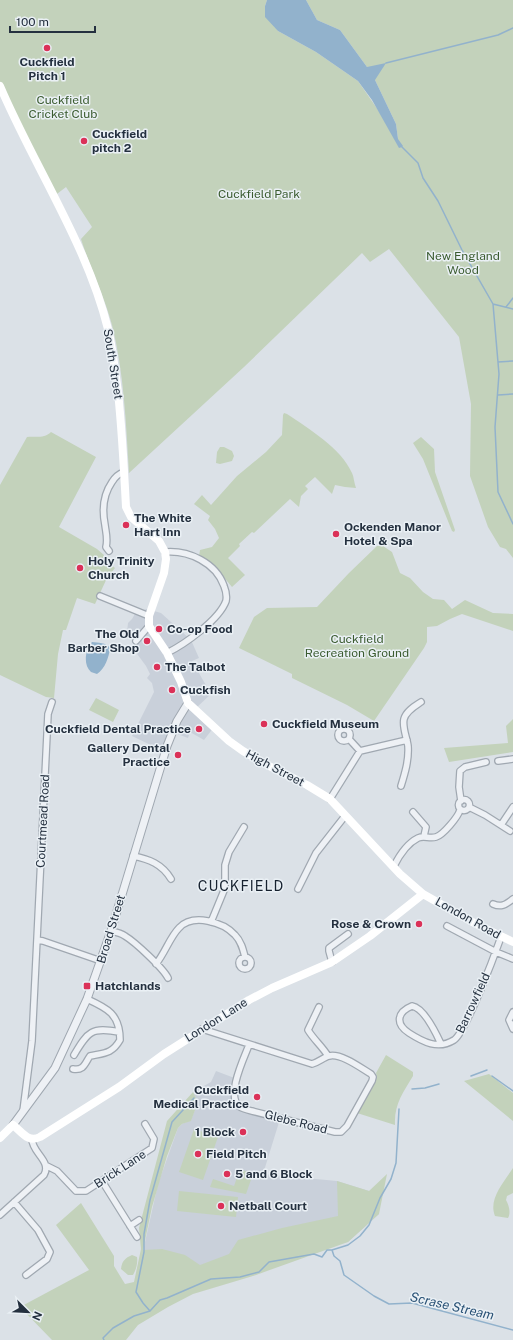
<svg xmlns="http://www.w3.org/2000/svg" width="513" height="1340" viewBox="0 0 513 1340" font-family="'Public Sans',sans-serif">
<rect width="100%" height="100%" fill="#dbe1e7"/>
<path fill="#c9d0da" d="M147,609L161,613L191,640L199,658L192,661L211,694L195,709L214,727L204,740L190,732L188,738L172,732L165,750L159,749L132,736L154,692L152,683L147,678L150,674L146,666L135,651L137,645L136,641L127,632L128,623L132,619L136,612Z
M216,1071L237,1079L234,1088L238,1105L280,1119L263,1174L337,1181L369,1191L379,1214L348,1242L137,1278L158,1184L178,1128L182,1124L191,1120L198,1102L193,1092L211,1082Z"/>
<path fill="#c3d2bb" d="M0,0H267L265,6L278,31L316,52L358,81L403,146L398,139L396,124L375,80L367,67L340,30L317,20L306,0H513V558L506,549L500,547L488,527L470,476L471,404L459,337L389,249L370,262L362,253L244,367L129,473C126,423 124,373 112,325C104,295 90,268 81,239L92,227L66,187L53,197L0,86Z
M284,413L287,414C309,429 341,448 352,473C354,477 354,483 356,488L345,487L335,485L332,494L315,477L305,486L308,489L301,496L299,507L290,499L254,533L252,532L239,544L240,546L228,558L245,575L232,587L212,563L199,556L200,550L212,547L219,538L215,529L208,520L210,516L194,504L202,495L211,505L237,476L266,452L282,435L283,415Z
M51,432L96,457L59,527L97,549L104,555L103,558L115,568L107,578L95,604L77,598L66,630H63L58,654L54,698L46,697L0,675V485L27,437C35,436 44,439 51,432Z
M421,437L434,449L435,472L455,530L454,532L452,531L423,459L413,443Z
M220,447H224L232,451L234,456L232,461L220,464L216,463L217,452Z
M377,546H383L392,552L400,573L410,578L423,592L433,599L444,600L452,609L465,600L493,613L513,614V631L462,614L450,619L437,626L427,627V642L424,648L374,721L347,705L292,678V674L239,648L254,617L267,608L317,607L349,573Z
M96,698L119,710L113,722L89,710Z
M513,719V752L449,762L444,748L508,743L506,726Z
M386,1055L413,1072V1076C403,1093 394,1104 395,1125L357,1113L377,1077L376,1073Z
M489,1074L513,1093V1121L464,1081Z
M193,1092L198,1102L191,1121L182,1124L178,1128L167,1156L152,1207L143,1250L162,1249L185,1255L200,1265L229,1254L238,1240L282,1228L338,1216L337,1181L369,1191L387,1174L379,1214L348,1242L253,1276L193,1294L168,1307L138,1325L126,1340H52L20,1307L89,1270L56,1225L81,1203L114,1256V1266L125,1284L134,1282L141,1249L139,1228L167,1121Z
M194,1129L218,1137L203,1180L179,1172Z
M513,1168V1193L507,1196L506,1200C509,1205 511,1213 508,1218L495,1216C488,1199 504,1182 513,1168Z
M240,1169L253,1174L246,1194L210,1187L213,1179L234,1186Z
M179,1191L238,1197L236,1217L177,1211Z
M132,1255L137,1257C138,1263 136,1270 133,1275H128L121,1269C122,1261 125,1258 132,1255Z"/>
<path fill="#92b2cc" d="M267,0H306L317,20L340,30L367,67L386,63L375,80L396,124L398,139L403,146L402,147L399,148L372,100L358,81L316,52L278,31L265,17V6Z
M92,642C98,643 106,642 110,648C109,657 105,669 97,674L91,672C83,665 85,650 92,642Z"/>
<g fill="none" stroke-linecap="round" stroke-linejoin="round">
<path stroke="#92b2cc" stroke-width="1.5" d="M386,63L498,35L513,28
M402,147L418,163L423,178L438,201L462,250L493,304L499,374L495,427L498,492L513,524
M493,304L513,309
M506,307L513,298
M498,362L513,361
M498,395L513,394
M471,1076L487,1070
M492,1076L513,1091
M412,1089L425,1088L439,1084
M332,1250L348,1245L360,1236L369,1225L380,1198L391,1179L396,1163L399,1109
M150,1311L143,1303L136,1292L144,1252V1234L150,1200L172,1122L194,1098
M104,1340L103,1338L113,1328L134,1316L150,1311L160,1300L167,1298L211,1279L240,1277L259,1272L269,1262L314,1254L322,1257L327,1250H332L334,1256L340,1261L344,1275L374,1296L389,1304L412,1303L513,1330"/>
<defs>
<path id="minor" d="M109,551L106,547C108,539 106,533 105,525C102,510 103,495 112,482C115,477 118,474 124,472
M165,552C189,550 216,563 224,586C226,591 227,596 226,601C219,620 185,644 167,653
M100,596L149,616
M136,641L149,626
M338 735a6 6 0 1 1 12 0a6 6 0 1 1-12 0Z
M349,739L360,751
M498,761L513,759
M401,786C405,773 409,760 408,746C407,738 402,727 404,719C406,711 415,706 421,702
M330,799L360,751L407,740
M458.5 805a5.5 5.5 0 1 1 11 0a5.5 5.5 0 1 1-11 0Z
M461,801L459,787L460,771L465,767L486,762
M469,807L485,815L510,831
M413,812L426,827L424,836
M501,825L513,807
M133,856C149,859 162,864 171,879
M394,866C399,856 406,844 418,838C424,835 429,839 436,837C443,835 458,817 460,810
M298,889L316,853L345,816
M493,904C502,908 506,904 513,899
M211,922L225,888V865L229,852L244,827
M447,926L496,952L513,959
M111,931C116,932 121,933 125,936C135,942 163,968 168,978
M37,940L43,941L101,961
M239 963a6 6 0 1 1 12 0a6 6 0 1 1-12 0Z
M332,962L329,951V948L348,934
M156,964C165,953 170,937 179,928C193,913 223,922 235,935C241,941 243,949 245,957
M319,1007L308,1030C314,1040 322,1046 328,1056
M513,1012L509,1020L513,1029
M202,1029L312,1064C319,1062 324,1057 329,1056C341,1053 361,1068 371,1074L373,1077L372,1081L347,1126L341,1132H335L252,1111C248,1110 243,1109 240,1107C225,1097 244,1058 249,1045
M441,1044C436,1033 424,1008 412,1006C397,1012 395,1024 409,1033C423,1042 438,1050 454,1040C466,1032 495,954 501,937
M74,1055C88,1031 92,1027 119,1032
M73,1069C84,1071 85,1063 90,1056C104,1053 112,1054 120,1040C120,1014 107,1008 87,999
M23,1111L32,1041L48,714L52,702
M47,1166L57,1171L76,1191H86L152,1148L154,1139L145,1124
M102,1181L137,1237
M14,1202L38,1230L50,1252L47,1259L26,1275
M0,1215L44,1175C52,1161 32,1153 32,1139
M130,1226L139,1220"/>
<path id="tertiary" d="M13,1125L55,1068L87,999L111,931L167,746L177,721L188,703"/>
</defs>
<use href="#minor" stroke="#a0a8b1" stroke-width="8"/>
<use href="#tertiary" stroke="#a0a8b1" stroke-width="9"/>
<use href="#minor" stroke="#eef1f5" stroke-width="5.5"/>
<use href="#tertiary" stroke="#eef1f5" stroke-width="7"/>
<path stroke="#fff" stroke-width="8" d="M0,86C34,166 87,244 108,329C113,350 115,371 118,392C122,430 124,468 126,507L131,517L159,541L165,552L166,559L164,573L149,616V626L167,653L181,682L188,703L229,741L243,751L265,764L307,785L330,799L400,874L423,894L476,924L513,942
M0,1138L13,1125C22,1132 28,1143 40,1137L119,1087L164,1054L249,1000L272,988L332,962L370,936L423,894"/>
</g>
<g fill="#db3158" stroke="#eaf0f5" stroke-width="1.5">
<circle cx="47" cy="48" r="4"/>
<circle cx="84" cy="141" r="4"/>
<circle cx="126" cy="525" r="4"/>
<circle cx="336" cy="534" r="4"/>
<circle cx="80" cy="568" r="4"/>
<circle cx="159" cy="629" r="4"/>
<circle cx="147" cy="641" r="4"/>
<circle cx="157" cy="667" r="4"/>
<circle cx="172" cy="690" r="4"/>
<circle cx="264" cy="724" r="4"/>
<circle cx="199" cy="729" r="4"/>
<circle cx="178" cy="755" r="4"/>
<circle cx="419" cy="924" r="4"/>
<rect x="83" y="982" width="8" height="8" rx="2"/>
<circle cx="257" cy="1097" r="4"/>
<circle cx="243" cy="1132" r="4"/>
<circle cx="198" cy="1154" r="4"/>
<circle cx="227" cy="1174" r="4"/>
<circle cx="221" cy="1206" r="4"/>
</g>
<g text-anchor="middle" dominant-baseline="central" stroke-width="3" stroke-linejoin="round" paint-order="stroke">
<g font-size="12" font-weight="bold" fill="#24303f" stroke="#eaf0f5" text-anchor="start">
<text x="47" y="62" text-anchor="middle">Cuckfield<tspan x="47" dy="14">Pitch 1</tspan></text>
<text x="92" y="134">Cuckfield<tspan x="92" dy="14">pitch 2</tspan></text>
<text x="134" y="518">The White<tspan x="134" dy="14">Hart Inn</tspan></text>
<text x="344" y="527">Ockenden Manor<tspan x="344" dy="14">Hotel &amp; Spa</tspan></text>
<text x="88" y="561">Holy Trinity<tspan x="88" dy="14">Church</tspan></text>
<text x="167" y="629">Co-op Food</text>
<text x="139" y="634" text-anchor="end">The Old<tspan x="139" dy="14">Barber Shop</tspan></text>
<text x="165" y="667">The Talbot</text>
<text x="180" y="690">Cuckfish</text>
<text x="272" y="724">Cuckfield Museum</text>
<text x="191" y="729" text-anchor="end">Cuckfield Dental Practice</text>
<text x="170" y="748" text-anchor="end">Gallery Dental<tspan x="170" dy="14">Practice</tspan></text>
<text x="411" y="924" text-anchor="end">Rose &amp; Crown</text>
<text x="95" y="986">Hatchlands</text>
<text x="249" y="1090" text-anchor="end">Cuckfield<tspan x="249" dy="14">Medical Practice</tspan></text>
<text x="235" y="1132" text-anchor="end">1 Block</text>
<text x="206" y="1154">Field Pitch</text>
<text x="235" y="1174">5 and 6 Block</text>
<text x="229" y="1206">Netball Court</text>
</g>
<g font-size="12" fill="#3b5c30" stroke="#eaf0f5">
<text x="63" y="100">Cuckfield<tspan x="63" dy="14">Cricket Club</tspan></text>
<text x="259" y="194">Cuckfield Park</text>
<text x="463" y="256">New England<tspan x="463" dy="14">Wood</tspan></text>
<text x="357" y="639">Cuckfield<tspan x="357" dy="14">Recreation Ground</tspan></text>
</g>
<g font-size="12" fill="#24303f" stroke="#eaf0f5">
<text transform="translate(113 364) rotate(81)">South Street</text>
<text transform="translate(275 768) rotate(28)">High Street</text>
<text transform="translate(43 821) rotate(-87)">Courtmead Road</text>
<text transform="translate(468 918) rotate(29)">London Road</text>
<text transform="translate(111 929) rotate(-73)">Broad Street</text>
<text transform="translate(473 1003) rotate(-65)">Barrowfield</text>
<text transform="translate(216 1020) rotate(-32)">London Lane</text>
<text transform="translate(296 1122) rotate(14)">Glebe Road</text>
<text transform="translate(120 1169) rotate(-33)">Brick Lane</text>
</g>
<g font-size="13" font-style="italic" fill="#2a5276" stroke="#eaf0f5">
<text transform="translate(452 1306) rotate(13)">Scrase Stream</text>
</g>
<g font-size="14" letter-spacing="1" fill="#16212f" stroke="#eaf0f5">
<text x="241" y="886">CUCKFIELD</text>
</g>
</g>
<g transform="translate(28 1312) rotate(114)" stroke="#eaf0f5" stroke-width="3" paint-order="stroke">
<path d="M0-3L7 15L0 10L-7 15Z" fill="#24303f"/>
<text y="-6" font-size="11" font-weight="bold" text-anchor="middle" fill="#24303f">N</text>
</g>
<path d="M10 26v6h85v-6" fill="none" stroke="#24303f" stroke-width="2"/>
<text x="16" y="26" font-size="12" fill="#24303f" stroke="#eaf0f5" stroke-width="3" paint-order="stroke">100 m</text>
</svg>
